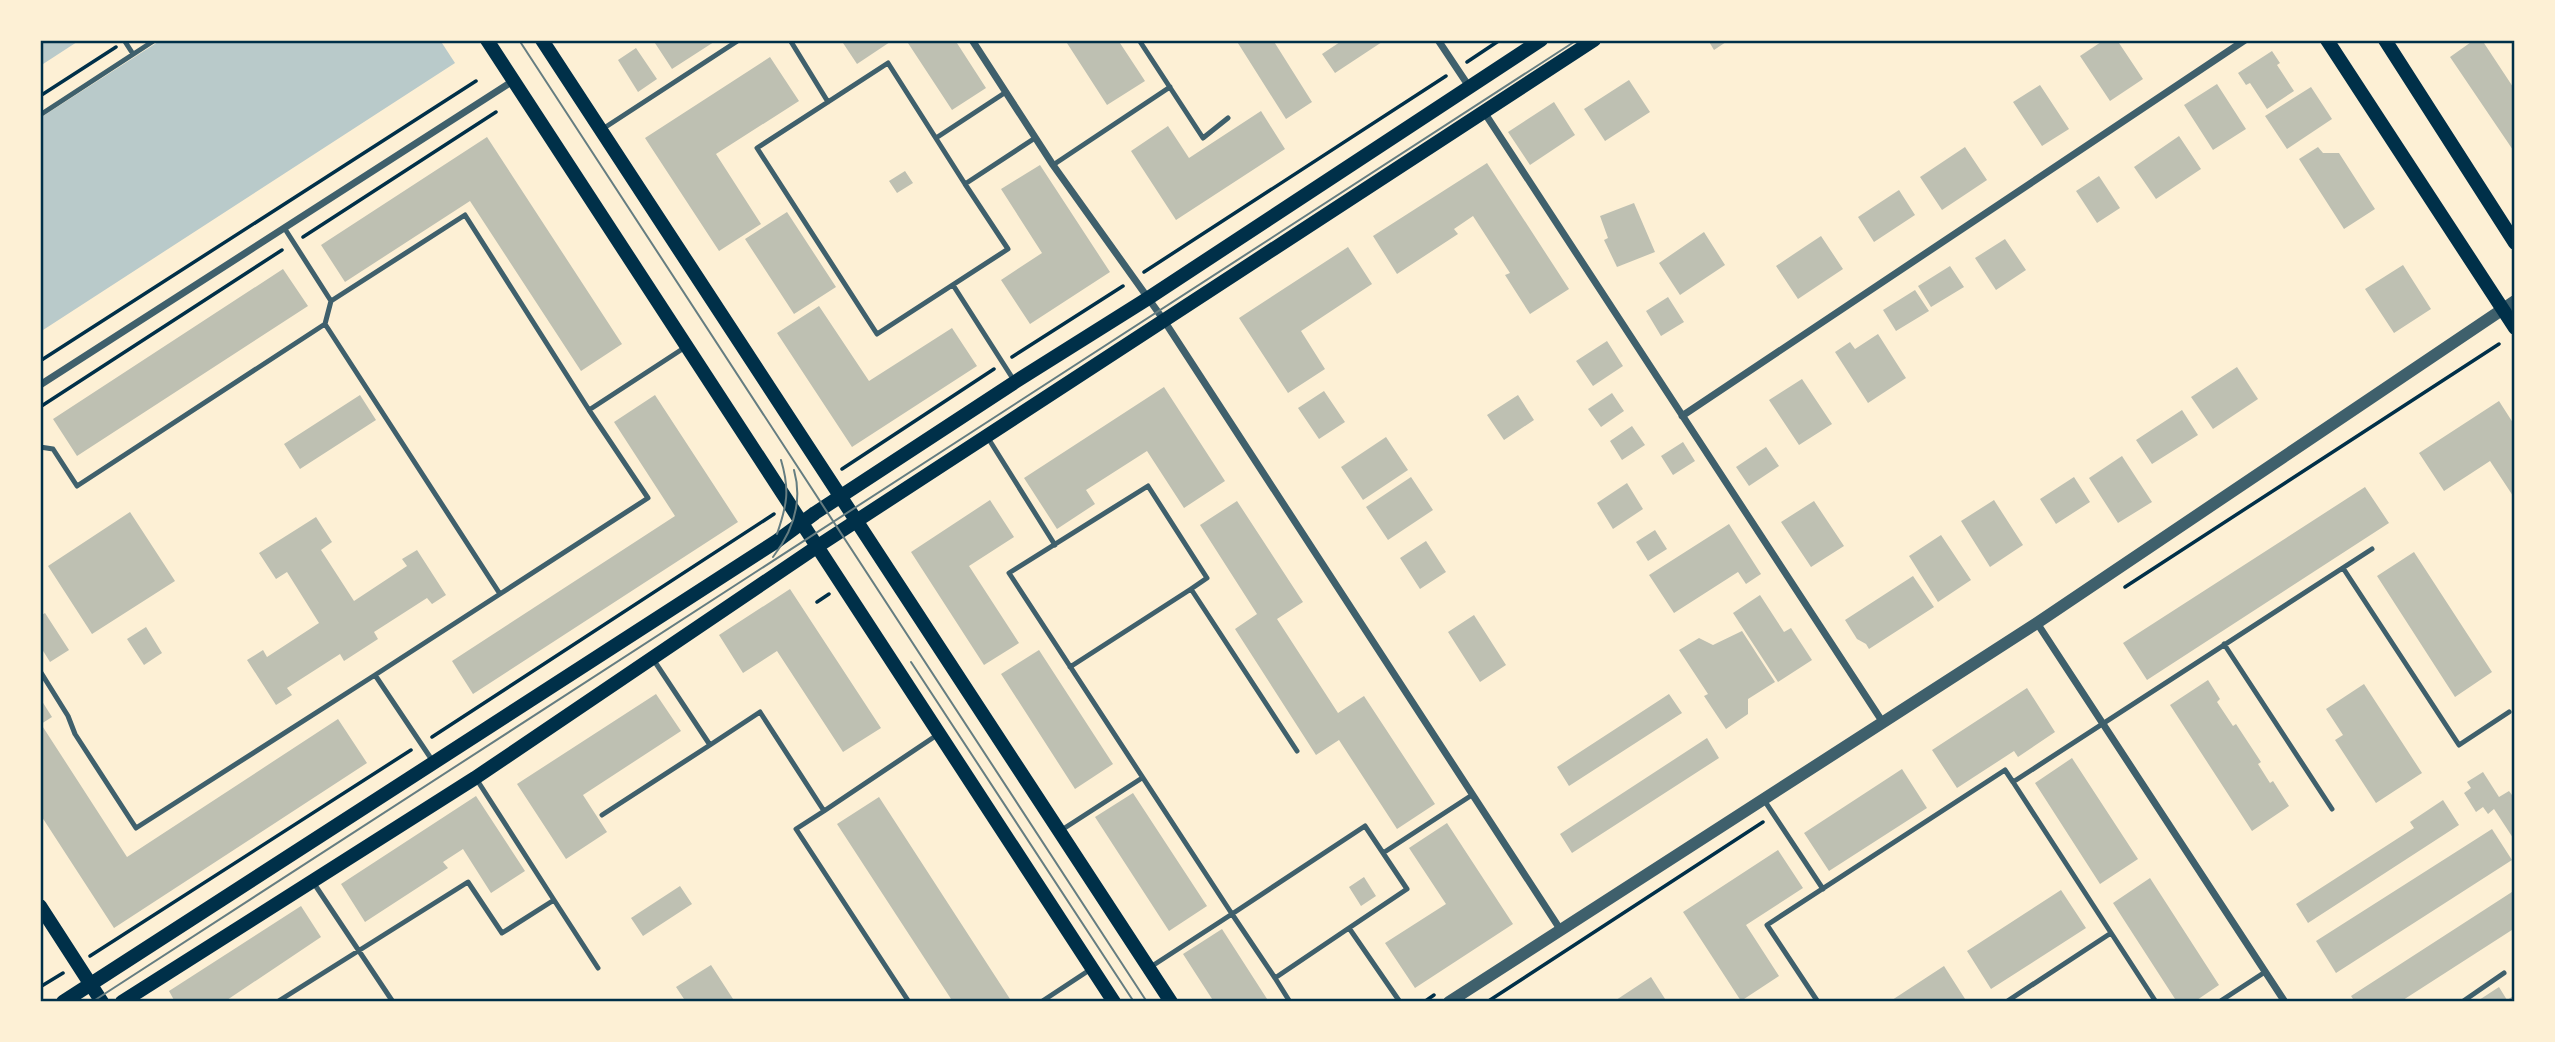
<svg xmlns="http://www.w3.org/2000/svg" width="2555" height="1042" viewBox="0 0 2555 1042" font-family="'Fira Sans',sans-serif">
<rect width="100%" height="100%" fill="#fdf0d5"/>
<path fill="#b9caca" d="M40,40H80L40,66Z
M161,40H440L455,63L40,332V118Z"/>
<path fill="#bec0b2" d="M653,40H717L672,69Z
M841,40H893L857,64Z
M906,40H955L986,88L952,110Z
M1065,40H1118L1145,81L1107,105Z
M1236,40H1273L1312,102L1286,119Z
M1343,40H1385L1335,73L1322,54Z
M1708,40H1729L1714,50Z
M2104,40H2117L2143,79L2110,101L2080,56Z
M2474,40H2482L2515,90V153L2450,57Z
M636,48L657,79L638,92L618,60Z
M2272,51L2280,63L2277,65L2294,91L2267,109L2250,83L2246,85L2238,73Z
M770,57L799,101L716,154L761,224L719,251L645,138Z
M1629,80L1650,112L1605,141L1584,109Z
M2217,84L2246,129L2213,150L2184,105Z
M2040,85L2069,129L2042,146L2013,102Z
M2311,87L2332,119L2287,149L2265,116Z
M1554,102L1575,135L1530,165L1508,132Z
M1261,111L1285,149L1176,220L1131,151L1168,126L1189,158Z
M2179,136L2201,169L2156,199L2134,167Z
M487,137L622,344L581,371L470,201L345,282L321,245Z
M1965,147L1987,180L1942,210L1920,177Z
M2318,147L2323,153H2339L2375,209L2344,229L2299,159Z
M1487,163L1569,289L1530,314L1505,275L1510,273L1473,216L1454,229L1458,234L1397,274L1373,236Z
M1040,165L1110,272L1030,324L1001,280L1042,253L1001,189Z
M905,171L913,183L897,193L889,181Z
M2099,176L2120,208L2097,223L2076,191Z
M1899,190L1915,215L1874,242L1858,217Z
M1634,203L1655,252L1617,267L1604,240L1608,238L1600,216Z
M787,212L836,287L794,314L745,239Z
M1704,232L1725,265L1680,295L1659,263Z
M1821,236L1843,269L1798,299L1776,266Z
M2005,239L2026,270L1996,290L1975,258Z
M1348,247L1372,284L1301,331L1325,369L1288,393L1239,318Z
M2403,265L2431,309L2394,333L2365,289Z
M1950,266L1964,287L1931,307L1918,286Z
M283,269L308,306L77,456L53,419Z
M1915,290L1929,311L1896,331L1883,310Z
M1668,297L1684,322L1661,336L1646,311Z
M819,306L869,381L952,328L977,366L852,447L777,333Z
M1878,334L1906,378L1868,403L1835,352L1850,342L1855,349Z
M1607,341L1623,366L1593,386L1576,361Z
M2237,367L2258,399L2213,429L2191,397Z
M1802,379L1832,424L1799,445L1769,400Z
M1164,387L1225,481L1184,508L1147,451L1086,490L1095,504L1057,529L1024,478Z
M1324,391L1345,422L1319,439L1298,408Z
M1612,393L1624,411L1601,427L1588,409Z
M360,395L376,420L300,469L284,444Z
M655,395L738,522L473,694L452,661L675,516L614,422Z
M1518,395L1534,420L1504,440L1487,415Z
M2499,401L2515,426V499L2490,461L2444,491L2419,453Z
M2182,410L2198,435L2152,464L2136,440Z
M1632,426L1645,445L1622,460L1610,441Z
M1386,437L1408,470L1363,500L1341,467Z
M1683,442L1695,461L1673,475L1661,456Z
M1766,447L1779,466L1749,486L1736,467Z
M2122,456L2152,502L2118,523L2089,478Z
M1411,477L1433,510L1388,540L1366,507Z
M2074,477L2090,502L2056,524L2040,499Z
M1627,483L1643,509L1613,529L1597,503Z
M2365,487L2389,523L2147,680L2123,643Z
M990,500L1014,537L969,566L1019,643L984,665L911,552Z
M1994,500L2023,545L1990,567L1961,521Z
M1237,501L1303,602L1277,619L1338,713L1364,696L1435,804L1397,829L1339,740L1316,755L1235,629L1257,614L1200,525Z
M1814,501L1844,546L1811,567L1781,522Z
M130,512L175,581L92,634L48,566Z
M316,517L332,542L321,550L354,601L407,566L402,559L417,550L446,595L432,604L427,598L374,632L378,639L344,661L340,654L287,688L292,695L276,705L247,660L263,650L267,657L319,623L287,572L276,579L259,553Z
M1729,524L1761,574L1746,584L1738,572L1674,613L1649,575Z
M1655,530L1667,549L1648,561L1636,542Z
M1941,535L1971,580L1938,602L1909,556Z
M1426,541L1446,572L1420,589L1400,558Z
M2414,552L2492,672L2455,697L2377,576Z
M1913,576L1934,607L1869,649L1866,644L1857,639L1845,620Z
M790,589L881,728L843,752L777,651L743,673L719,635Z
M1760,595L1784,632L1791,628L1812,660L1778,682L1733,613Z
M45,613L69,650L50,662L40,646V616Z
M1474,615L1506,665L1480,682L1448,632Z
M146,627L162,653L144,665L127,639Z
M1742,631L1775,682L1748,699V714L1726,729L1704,696L1708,694L1679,650L1699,638L1713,645Z
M1039,650L1113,764L1075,789L1001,674Z
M2208,680L2220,699L2217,702L2233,726L2236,724L2261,762L2258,764L2270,783L2273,781L2289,806L2252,831L2170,705Z
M2364,684L2422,773L2376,803L2335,740L2343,735L2326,709Z
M2027,688L2055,732L2018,757L2014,751L1957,788L1932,750Z
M656,694L681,731L583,795L607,832L566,859L517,784Z
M1669,694L1682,713L1569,786L1557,767Z
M40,698L52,717L41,724L127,857L338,719L367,763L114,928L40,814Z
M1707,738L1719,758L1572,853L1560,834Z
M2072,758L2138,859L2100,884L2035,783Z
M1902,769L1927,808L1829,871L1804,833Z
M2483,772L2499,797L2509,791L2515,799V841L2494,809L2488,814L2483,807L2476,812L2464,793L2471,788L2467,782Z
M1133,793L1207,906L1169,931L1095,817Z
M476,796L525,871L491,893L463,849L443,862L448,868L365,922L341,884Z
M879,797L1010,999L1005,1002H953L837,824Z
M2443,800L2459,825L2308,923L2296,904L2414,828L2410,822Z
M1447,823L1513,924L1415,988L1385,943L1446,904L1409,848Z
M2492,829L2512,860L2336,973L2316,941Z
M1778,850L1803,888L1746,925L1779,976L1741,1001L1683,912Z
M1364,877L1376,896L1361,906L1349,887Z
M2150,878L2219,985L2194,1002H2177L2113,903Z
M680,886L692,904L643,936L631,918Z
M2061,890L2086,928L1991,989L1967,951Z
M2515,890V928L2400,1002H2355L2351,996Z
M301,906L321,937L224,1002H175L169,991Z
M1222,929L1269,1002H1214L1183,954Z
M711,965L735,1002H686L676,987Z
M1944,966L1967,1002H1889Z
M1651,977L1667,1002H1613Z
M2499,987L2507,1000L2515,995V1002H2476Z"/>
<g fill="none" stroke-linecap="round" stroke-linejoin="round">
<path stroke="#003049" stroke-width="3.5" d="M1467,62L1500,40
M40,96L116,47
M303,237L496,112
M1144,272L1446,76
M1012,357L1123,286
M40,361L476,81
M40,407L282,250
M842,469L994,369
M2125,587L2499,344
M817,602L829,594
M432,737L774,514
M90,956L411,750
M40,987L63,973
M1424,1002L1434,995
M1487,1002L1763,822"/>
<path stroke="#3f606c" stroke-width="5" d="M124,40L133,54
M790,40L828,102
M1139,40L1203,138L1228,118
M40,115L155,40
M601,130L739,40
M936,138L1006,92
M1053,165L1170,87
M965,184L888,63L757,148L877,334L1008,249L965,184L1035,138
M285,229L331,301L325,324L500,594L375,675
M953,285L1015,382
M331,301L465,215L589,410
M988,438L1055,545
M40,447L53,449L77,486L325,324
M2343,568L2459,745L2509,712
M500,594L648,498L589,410L687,346
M2224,644L2332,809
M653,659L710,745L760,712L824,811L937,735
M1070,667L1191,589
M40,671L68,716L75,734L136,828L375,675L432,760
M2013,782L2156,1002
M1764,800L1823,889
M824,811L796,829L909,1002
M602,815L710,745
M1060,831L1142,778
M313,882L393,1002
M554,900L598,968
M1349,928L1275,978L1232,914L1365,826L1383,853
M1149,968L1232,914L1009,573L1148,486L1207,578L1191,589L1297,751
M1275,978L1290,1002
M277,1002L468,882L502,933L554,900L477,780
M1041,1002L1091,969
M1400,1002L1349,928L1407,889L1383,853L1472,795
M1818,1002L1767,925L2005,770L2013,782L2372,549
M2006,1002L2111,933
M2219,1002L2265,972
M2462,1002L2504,973"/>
<path stroke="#3f606c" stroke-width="7" d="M972,40L1053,165L1163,319L1560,929
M1438,40L1470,88
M1484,112L1882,721
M40,385L513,81
M1682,416L2245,40
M2037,623L2285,1002"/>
<path stroke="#3f606c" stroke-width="12" d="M1449,1002L2037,623L2515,301"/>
<path stroke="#003049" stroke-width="14" d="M487,40L1114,1002
M542,40L1171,1002
M2327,40L2515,328
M2385,40L2515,243
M40,906L102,1002
M63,1002L777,541L815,513L1015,382L1147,299L1541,40
M122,1002L475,778L818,546L1594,40"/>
<path stroke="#657d81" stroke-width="2" d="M519,40L1147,1002
M777,534C787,505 790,490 781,460
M773,557C793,531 803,502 794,470
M911,662L1134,1002
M92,1002L1577,40"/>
</g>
<rect width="2555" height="1042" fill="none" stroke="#fdf0d5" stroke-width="84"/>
<rect x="42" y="42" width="2471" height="958" fill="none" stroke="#003049" stroke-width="2.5"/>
</svg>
